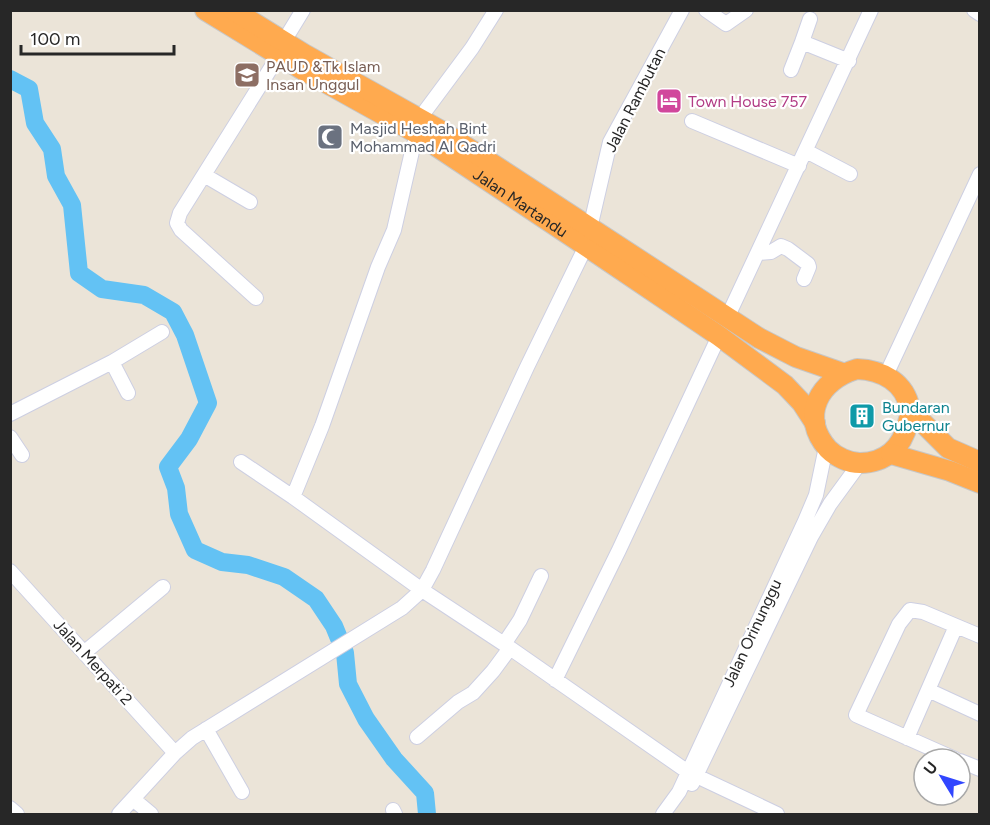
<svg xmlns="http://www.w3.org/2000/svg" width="990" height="825" viewBox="0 0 990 825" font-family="Figtree,sans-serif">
<rect width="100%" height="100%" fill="#ebe4d8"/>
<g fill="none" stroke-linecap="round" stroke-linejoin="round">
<path stroke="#63c2f4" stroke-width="18" d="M10,79L29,89L35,123L52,149L56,176L72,205L79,273L102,289L144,295L173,312L185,335L208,403L189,439L168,467L176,488L179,514L195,550L222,562L248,565L284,577L316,599L334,626L345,653L348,684L366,719L394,759L425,793L427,814"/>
<defs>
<path id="minor" d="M706,10L726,24L746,10
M974,10L980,14
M810,19L802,42L849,61
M284,41L303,10
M791,70L802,42
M420,118L472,48L496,10
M692,121L799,166
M418,134L413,147L394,230L378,267L322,426L293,497L422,590L510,648L688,772L777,814
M806,151L850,174
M204,175L250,202
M590,228L610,142L682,10
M759,253L771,252L781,246L788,249L808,264L809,267L804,279
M256,298L181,230L177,223L180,213L279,55
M727,318L871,10
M112,362L128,393
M886,375L980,174
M10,414L112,362L162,332
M10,437L22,455
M241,462L293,497
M10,571L175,753
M504,644L520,620L541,576
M85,652L163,587
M555,680L619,550L719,336
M928,690L956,626
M206,729L242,792
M417,737L458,702L473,693L493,671L510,648
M907,738L928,690L980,714
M955,759L856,715L899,624L910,610L923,612L980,636
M960,761L980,769
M692,784L811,537L830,504L860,463
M133,799L151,814
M10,808L17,814
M393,810L395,814
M119,814L175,753L192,738L402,608L422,590L433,570L527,367L586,246
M663,814L679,792L805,521L816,495L826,447"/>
<g id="highway">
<path id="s1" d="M205,10L303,70L418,134L586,246L719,336L785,385L802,403L815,423"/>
<path d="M233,10L304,54L445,133L759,338L796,357L842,373"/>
<path d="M857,369C882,370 905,382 910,409C911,413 909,418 908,423C902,447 886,463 860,463C849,463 836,457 828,449C799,416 819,380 857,369Z"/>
<path d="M911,411L948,448L980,462"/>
<path d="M891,454L950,471L980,483"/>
</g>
</defs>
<use href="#minor" stroke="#cdcfe2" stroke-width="16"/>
<use href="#highway" stroke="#c7c7c7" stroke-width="22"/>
<use href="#minor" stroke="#fff" stroke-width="14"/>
<use href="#highway" stroke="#ffaa4f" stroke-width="20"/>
</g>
<defs>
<symbol id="school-square" viewBox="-11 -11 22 22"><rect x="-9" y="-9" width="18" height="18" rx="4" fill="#8d6e63" stroke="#fff"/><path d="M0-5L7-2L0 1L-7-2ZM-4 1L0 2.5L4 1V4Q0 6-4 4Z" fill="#fff"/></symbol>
<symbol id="hotel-square" viewBox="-11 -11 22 22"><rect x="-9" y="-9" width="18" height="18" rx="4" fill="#d1479c" stroke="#fff"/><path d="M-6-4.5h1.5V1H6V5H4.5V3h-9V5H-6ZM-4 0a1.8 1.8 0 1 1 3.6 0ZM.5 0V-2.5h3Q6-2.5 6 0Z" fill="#fff"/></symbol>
<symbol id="mosque-square" viewBox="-11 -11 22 22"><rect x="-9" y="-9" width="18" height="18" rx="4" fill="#6b7280" stroke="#fff"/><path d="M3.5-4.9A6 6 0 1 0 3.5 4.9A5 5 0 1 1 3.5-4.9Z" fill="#fff"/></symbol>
<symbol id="building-square" viewBox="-11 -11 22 22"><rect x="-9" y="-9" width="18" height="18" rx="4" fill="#0f9aa8" stroke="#fff"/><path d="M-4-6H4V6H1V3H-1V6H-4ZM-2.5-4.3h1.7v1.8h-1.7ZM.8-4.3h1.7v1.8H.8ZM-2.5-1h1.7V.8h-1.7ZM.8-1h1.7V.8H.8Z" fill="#fff"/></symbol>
</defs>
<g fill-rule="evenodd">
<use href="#school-square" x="232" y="60" width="30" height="30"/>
<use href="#hotel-square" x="654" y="86" width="30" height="30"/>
<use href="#mosque-square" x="315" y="122" width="30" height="30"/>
<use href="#building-square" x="847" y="401" width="30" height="30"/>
</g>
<g text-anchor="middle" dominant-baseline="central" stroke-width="4.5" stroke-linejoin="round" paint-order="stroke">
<g font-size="16" fill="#785e54" stroke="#fff" text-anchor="start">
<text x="266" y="66">PAUD &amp;Tk Islam<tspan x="266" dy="18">Insan Unggul</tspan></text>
</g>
<g font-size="16" fill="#272727" stroke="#fff">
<text transform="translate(635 100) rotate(-63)">Jalan Rambutan</text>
<text stroke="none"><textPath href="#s1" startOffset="370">Jalan Martandu</textPath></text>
<text transform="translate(752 633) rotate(-65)">Jalan Orinunggu</text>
<text transform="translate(93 662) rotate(48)">Jalan Merpati 2</text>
</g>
<g font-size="16" fill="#b23c85" stroke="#fff" text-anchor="start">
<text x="688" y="101">Town House 757</text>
</g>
<g font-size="16" fill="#5b616d" stroke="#fff" text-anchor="start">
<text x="350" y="128">Masjid Heshah Bint<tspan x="350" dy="18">Mohammad Al Qadri</tspan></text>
</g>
<g font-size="16" fill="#0d838f" stroke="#fff" text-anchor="start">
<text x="882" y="407">Bundaran<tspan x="882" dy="18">Gubernur</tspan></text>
</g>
</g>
<rect width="990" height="825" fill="none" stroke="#272727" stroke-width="24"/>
<g transform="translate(942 777) rotate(308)"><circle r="28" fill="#ffffff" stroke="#a9a9a9" stroke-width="1.5"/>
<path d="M0-4.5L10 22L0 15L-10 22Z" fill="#3146ff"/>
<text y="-9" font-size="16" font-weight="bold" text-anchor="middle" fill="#272727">U</text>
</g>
<path d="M21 45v9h153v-9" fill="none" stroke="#272727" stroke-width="3"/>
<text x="30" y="45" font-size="18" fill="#272727" stroke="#ffffff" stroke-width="4.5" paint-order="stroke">100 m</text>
</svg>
